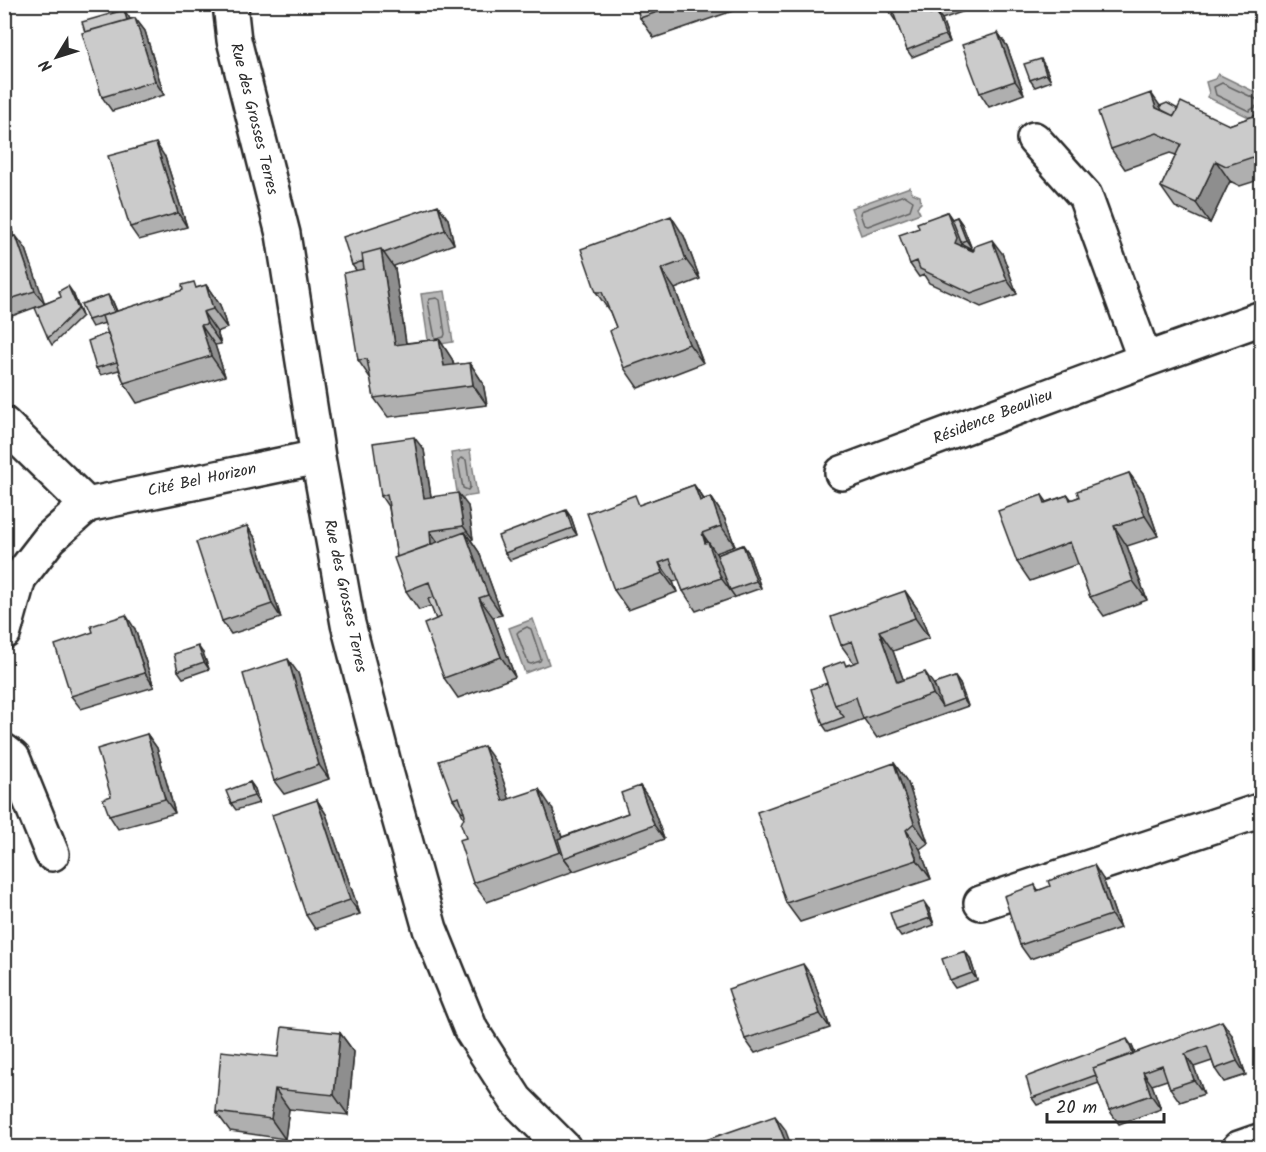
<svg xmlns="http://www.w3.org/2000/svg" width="1266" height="1152" viewBox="0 0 1266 1152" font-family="Kalam,sans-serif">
<rect width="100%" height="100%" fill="#fff"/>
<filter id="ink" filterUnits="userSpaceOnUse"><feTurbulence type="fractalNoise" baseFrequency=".0167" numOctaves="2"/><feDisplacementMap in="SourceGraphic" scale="12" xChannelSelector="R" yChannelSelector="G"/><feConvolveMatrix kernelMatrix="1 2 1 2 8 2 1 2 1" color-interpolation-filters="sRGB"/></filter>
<g filter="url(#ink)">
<path fill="#b6b6b6" stroke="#7e7e7e" stroke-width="1.5" d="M1218,74L1261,95V106L1255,120L1207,97L1209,93L1206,82L1215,79Z
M910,187L912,193L920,196L921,203L917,207L920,213L861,235L851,208Z
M445,291L453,342L429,346L421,294Z
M470,450L477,495L458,498L451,453Z
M533,619L549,664L525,673L509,628Z"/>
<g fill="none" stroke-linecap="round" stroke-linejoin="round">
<path stroke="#636363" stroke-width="1.5" d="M1262,100L1260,101L1222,83L1214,87L1216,95L1249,111L1260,104L1262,105
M904,195L913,201L910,210L868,226L864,225L860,214L861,211Z
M435,338L428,302L430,299L437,298L440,300L445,334L444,337L440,338
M461,458L466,460L470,487L468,490L463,488L458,461Z
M527,627L531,629L541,659L540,661L531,664L528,663L517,633L519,631Z"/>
<defs>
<path id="minor" d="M232,4L231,13L234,40L283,234L318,457L348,624L387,775L430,929L471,1030L516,1100L564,1148
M1034,139L1085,196L1145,360
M4,424L87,505
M842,473L1145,360L1262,318
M4,632L19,578L50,538L87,505L318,457
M4,751L13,758L52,854
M981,903L1262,810
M1239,1148L1262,1140"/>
</defs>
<use href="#minor" stroke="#2b2b2b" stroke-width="38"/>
<use href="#minor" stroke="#fff" stroke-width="33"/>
</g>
<path fill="#afafaf" stroke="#2b2b2b" stroke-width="1.5" d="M108,4H127L129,9L124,10L130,19L135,18L145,31L164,95L112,111L102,97L85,32L113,13Z
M635,4H753L654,38L640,18Z
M884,4H968L970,9L942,19L950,42L912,57L907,50L896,19L895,20Z
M998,33L1007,46L1024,94L989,107L980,93Z
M1045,66L1051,81L1035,87L1030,80Z
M1178,109L1229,125L1262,113V179L1240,186L1230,181L1210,223L1175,207L1161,187L1176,155L1170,153L1125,169L1111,149Z
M165,157L187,227L139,240L130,227Z
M947,212L952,219L957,217L962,224L971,247L969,248L974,250L1002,253L1017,294L981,307L929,283L924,275L919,277L910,264L919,228Z
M4,215L9,221L14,236L26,249L44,304L73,293L82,316L52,345L48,338L39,306L9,317L4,311Z
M448,219L454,244L394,266L395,269L406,343L439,339L452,359L454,365L470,363L483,383L487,405L388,417L374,398L371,379L358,360L356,270L352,265Z
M684,236L700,279L675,289L703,363L638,388L624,368L616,327L610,312L596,292Z
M206,285L220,305L227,328L217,332L221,344L215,345L225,376L137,403L124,383L119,370L101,375L96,368L108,333L105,323L92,327L88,320L113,302L117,311Z
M424,450L431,496L468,506L473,539L471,540L479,552L502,615L493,617L515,677L458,698L444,678L436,619L431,606L419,610L406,591L397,557L389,508L381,496Z
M1129,473L1143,492L1158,536L1127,546L1147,600L1104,616L1090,597L1078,564L1030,581L1017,562L1042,495L1047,502L1068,495L1072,500Z
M694,485L704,499L711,497L724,517L735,546L716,553L717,555L743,545L748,552L761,588L696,611L683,591L679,580L673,582L677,592L628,610L614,590L642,504Z
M571,517L577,535L510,560L505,553Z
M247,526L256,539L281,618L231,634L222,621Z
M905,591L919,611L929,638L893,651L903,679L934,685L955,677L960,684L968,706L877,738L864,719L828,732L823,725L827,683L847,665L854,663L841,645Z
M135,629L154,687L81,709L71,696Z
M203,653L209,669L183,678L178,671Z
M298,673L329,779L284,794L274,781Z
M147,734L157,748L175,813L118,829L109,815L111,796Z
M894,763L908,783L928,843L920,849L931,879L800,922L786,903Z
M498,765L509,799L552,808L562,837L628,813L640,786L650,800L664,839L487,902L473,883L466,838L464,818L462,812L453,799Z
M250,782L255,789L259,803L236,810L231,803Z
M317,800L326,814L360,914L315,929L306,915Z
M1103,879L1120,928L1030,959L1020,945L1035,885L1038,890Z
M929,909L934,925L901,937L896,930Z
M970,958L977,980L955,988L950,981Z
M813,978L830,1028L755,1053L745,1039Z
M340,1033L354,1052L348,1115L289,1109L285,1139L230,1131L216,1112L278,1057Z
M1232,1035L1246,1075L1224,1082L1215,1069L1212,1061L1194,1067L1204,1094L1180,1102L1170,1088L1167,1080L1152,1085L1161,1109L1119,1124L1109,1110L1099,1083L1037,1105L1032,1098L1132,1046L1135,1053Z"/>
<path fill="#8e8e8e" stroke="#2b2b2b" stroke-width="1.5" d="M124,10L129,17L134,34L129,27Z
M937,12L942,19L950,42L945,35Z
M135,18L145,31L164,95L155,81Z
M998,33L1007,46L1024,94L1015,81Z
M1041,59L1045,66L1051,81L1046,74Z
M1151,93L1165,113L1156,108Z
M156,143L165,157L187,227L178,213Z
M1216,161L1230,181L1210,223L1196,203Z
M438,205L448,219L454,244L445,230Z
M947,212L956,226L961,242L966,249L955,243Z
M4,215L9,221L19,251L9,238L4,224Z
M671,216L684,236L700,279L686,260Z
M957,217L962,224L971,247L966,240Z
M16,236L26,249L45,304L35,291Z
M992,240L1002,253L1017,294L1007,280Z
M381,249L395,269L409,364L395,345Z
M661,269L675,289L703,363L689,344Z
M206,285L220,305L227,328L213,309Z
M68,286L73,293L82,316L78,309Z
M108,295L113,302L119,319L114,312Z
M203,312L217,332L221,344L207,324Z
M201,325L215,345L225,376L211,356Z
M439,339L452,359L458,385L444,366Z
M470,363L483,383L487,405L473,385Z
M414,437L424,450L433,511L424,498Z
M1129,473L1143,492L1158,536L1145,516Z
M694,485L707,504L700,501Z
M458,493L468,506L473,539L463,526Z
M711,497L724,517L735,546L721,526Z
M566,510L571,517L577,535L572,528Z
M247,526L256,539L281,618L272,604Z
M1114,526L1127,546L1147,600L1133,581Z
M430,531L440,545L431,549Z
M465,532L479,552L502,615L488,595Z
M702,533L722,562L730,590L735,597L721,578Z
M743,545L748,552L761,588L756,581Z
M659,563L673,582L677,592L663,573Z
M905,591L919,611L929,638L915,618Z
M479,598L493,617L515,677L501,657Z
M126,615L135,629L154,687L145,673Z
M879,631L893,651L911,701L897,682Z
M198,646L203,653L209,669L204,662Z
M288,659L298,673L329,779L319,765Z
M925,672L939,692L942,707L933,694Z
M955,677L960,684L968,706L963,699Z
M147,734L157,748L175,813L165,799Z
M484,746L498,765L517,821L503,801Z
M894,763L908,783L928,843L914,823Z
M250,782L255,789L259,803L254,796Z
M640,786L650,800L664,839L654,825Z
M539,789L552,808L568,856L564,858L574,871L560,852Z
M317,800L326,814L360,914L350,900Z
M906,830L920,849L931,879L917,860Z
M1094,865L1103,879L1120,928L1111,915Z
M924,902L929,909L934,925L930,918Z
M965,951L970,958L977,980L972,973Z
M803,964L813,978L830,1028L820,1014Z
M1222,1021L1232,1035L1246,1075L1237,1061Z
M340,1033L354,1052L348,1115L334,1095Z
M1127,1039L1132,1046L1141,1068L1136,1061Z
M1185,1054L1194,1067L1204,1094L1194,1080Z
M1143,1072L1152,1085L1161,1109L1151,1095Z
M275,1089L289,1109L285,1139L271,1119Z
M775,1116L785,1129L792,1148H788Z"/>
<path fill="#cbcbcb" stroke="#2b2b2b" stroke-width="1.5" d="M635,4H681L640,18Z
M912,4H923L930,14L937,12L945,35L907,50L893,12Z
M124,10L127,20L85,32L82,22Z
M135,18L155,81L102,97L82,33Z
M998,33L1015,81L980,93L962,45Z
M1041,59L1046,74L1030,80L1024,64Z
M1151,93L1156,108L1174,116L1181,102L1229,125L1262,113V154L1226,166L1216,161L1196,203L1161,187L1181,144L1157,133L1111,149L1098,112Z
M1167,103L1178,109L1174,116L1162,110L1160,106Z
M156,143L178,213L130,227L108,156Z
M438,205L445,230L384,253L381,249L362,254L363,261L352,265L343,237Z
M947,212L957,238L955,243L973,251L975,246L992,240L1007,280L971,293L920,269L917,261L910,264L899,235L919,228L917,223Z
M671,216L686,260L661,269L689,344L624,368L610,331L616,327L602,292H596L581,249Z
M957,217L966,240L961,242L952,219Z
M4,224L9,238L16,236L35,291L4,301Z
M962,244L974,250L973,251L961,246Z
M381,249L395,345L439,339L444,366L470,363L473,385L374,398L367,359L358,360L344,273L364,269L362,254Z
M194,282L196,288L206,285L213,309L203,312L207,324L201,325L211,356L124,383L102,316L183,290L182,285Z
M68,286L78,309L48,338L35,308L61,297L59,291Z
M108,295L114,312L88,320L81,304Z
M108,333L117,362L96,368L88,341Z
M414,437L424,498L458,493L463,526L430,531L431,545L397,557L387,494L381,496L373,443Z
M1129,473L1145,516L1114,526L1133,581L1090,597L1070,542L1017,562L998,511L1042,495L1045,503L1068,495L1070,500L1079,497L1077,491Z
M694,485L700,501L711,497L721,526L702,533L705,543L708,542L721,578L683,591L670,559L659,563L663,573L614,590L587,513L635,495L639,505Z
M566,510L572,528L505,553L498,536Z
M247,526L272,604L222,621L196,542Z
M465,532L488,595L479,598L501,657L444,678L424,624L441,617L429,582L406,591L394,558Z
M743,545L756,581L730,590L717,555Z
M905,591L915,618L879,631L897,682L925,672L933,694L863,719L856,697L835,705L822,669L844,661L846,666L859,661L852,641L841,645L831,617Z
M434,597L441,617L436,619L428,599Z
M126,615L145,673L71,696L55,645L93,632L91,626Z
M198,646L204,662L178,671L174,654Z
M288,659L319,765L274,781L243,674Z
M955,677L963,699L942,707L934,684Z
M827,683L835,705L844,717L823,725L811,689Z
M147,734L165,799L109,815L103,799L111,796L97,749Z
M484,746L503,801L539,789L560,852L473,883L459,840L466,838L461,824L465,815L459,797L453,799L439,761Z
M894,763L914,823L906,830L917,860L786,903L757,812Z
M250,782L254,796L231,803L226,791Z
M640,786L654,825L564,858L558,839L628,813L621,793Z
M317,800L350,900L306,915L272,815Z
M464,811L465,815L464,818L461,812Z
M1094,865L1111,915L1020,945L1004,896L1035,885L1037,891L1050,886L1048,881Z
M924,902L930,918L896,930L890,913Z
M965,951L972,973L950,981L942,959Z
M803,964L820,1014L745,1039L728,989Z
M1222,1021L1237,1061L1215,1069L1207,1046L1185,1054L1194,1080L1170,1088L1162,1065L1143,1072L1151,1095L1109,1110L1093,1068Z
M282,1027L340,1033L334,1095L275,1089L271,1119L216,1112L221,1051L278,1057Z
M1127,1039L1133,1054L1093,1068L1096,1075L1032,1098L1026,1077Z
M775,1116L788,1148H702L700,1142Z"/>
</g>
<g text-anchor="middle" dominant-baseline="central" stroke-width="6" stroke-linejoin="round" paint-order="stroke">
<g font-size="16" fill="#2b2b2b" stroke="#fff">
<text transform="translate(254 119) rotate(76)">Rue des Grosses Terres</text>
<text transform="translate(993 417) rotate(-21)">Résidence Beaulieu</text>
<text transform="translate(202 480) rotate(-12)">Cité Bel Horizon</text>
<text transform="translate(345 596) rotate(78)">Rue des Grosses Terres</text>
</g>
</g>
<rect width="1266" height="1152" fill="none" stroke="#fff" stroke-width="24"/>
<rect x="12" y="12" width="1242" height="1128" fill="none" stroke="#2b2b2b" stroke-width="2" filter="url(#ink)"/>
<g transform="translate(57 57) rotate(232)" stroke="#ffffff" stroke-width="4.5" paint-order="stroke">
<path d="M0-4.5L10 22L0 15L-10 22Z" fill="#2b2b2b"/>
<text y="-9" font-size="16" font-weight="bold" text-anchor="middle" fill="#2b2b2b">N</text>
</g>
<path d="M1047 1113v9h117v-9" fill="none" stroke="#2b2b2b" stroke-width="3"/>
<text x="1056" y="1113" font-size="18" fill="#2b2b2b" stroke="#ffffff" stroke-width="4.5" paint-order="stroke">20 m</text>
</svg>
